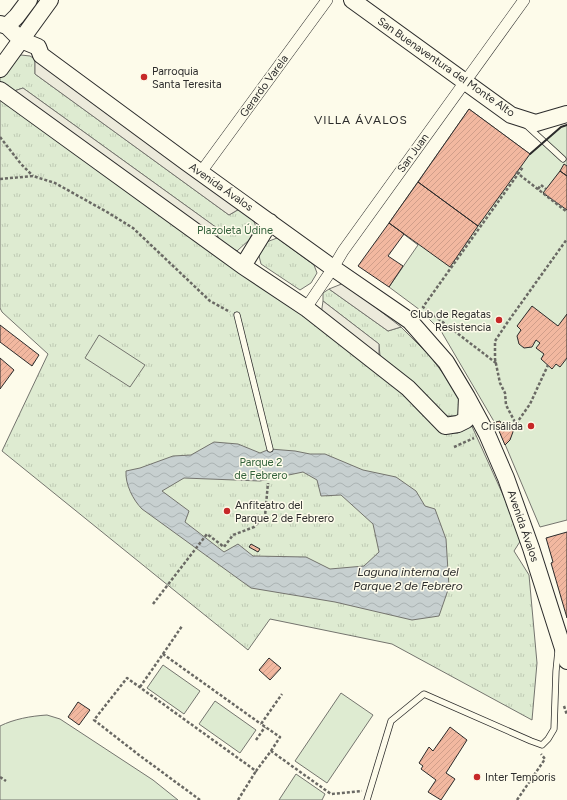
<svg xmlns="http://www.w3.org/2000/svg" width="567" height="800" viewBox="0 0 567 800" font-family="Figtree,sans-serif">
<defs>
<pattern id="park-tufts" width="24" height="20" patternUnits="userSpaceOnUse"><rect width="24" height="20" fill="#deebd1"/><path d="M3 7l-1-3M5 7V3M7 7l1-3M15 17l-1-3M17 17v-4M19 17l1-3" fill="none" stroke="#bfcab4"/></pattern>
<pattern id="water-waves" width="16" height="10" patternUnits="userSpaceOnUse"><rect width="16" height="10" fill="#c7d0d0"/><path d="M0 5q4-4 8 0t8 0" fill="none" stroke="#abb3b3"/></pattern>
<pattern id="building-hatch" width="6" height="6" patternUnits="userSpaceOnUse"><rect width="6" height="6" fill="#f2b8a0"/><path d="M-1 1l2-2M0 6l6-6M5 7l2-2" fill="none" stroke="#d09e8a"/></pattern>
</defs>
<rect width="100%" height="100%" fill="#fdfbea"/>
<path fill="url(#park-tufts)" stroke="#74746e" d="M21,55L30,56L35,59V74L229,215L241,208L252,216L256,227L249,240L237,251L218,240L217,228L23,88L11,92L0,85V73L12,57Z
M0,94L404,386L449,433H458L470,422L513,517L521,540L514,551L529,575L537,663L532,720L392,644L270,619L248,650L2,451L48,354L2,312L0,308Z
M277,238L314,265L317,273L311,283L300,290L261,264L258,252L264,243Z
M329,289L388,331L401,327L430,356L460,396L463,410L458,416H445L380,356L379,344L323,301V293Z"/>
<path fill="#deebd1" stroke="#74746e" d="M469,109L530,154L561,127L567,125V520L540,527L499,430L441,331L420,310L389,287L418,245L389,223Z
M99,335L145,365L130,387L85,358Z
M163,665L200,691L184,714L147,688Z
M341,693L373,715L327,783L295,761Z
M215,701L256,730L240,753L199,724Z
M47,715L60,719L153,780L178,800H0V726C14,719 31,716 47,715Z
M296,774L325,794L322,800H279Z"/>
<path fill="#eceadb" stroke="#74746e" d="M35,59L241,208L229,215L35,74Z
M23,88L217,228L218,240L11,92Z
M344,283L401,327L388,331L329,289Z
M323,301L379,344V355L321,315Z"/>
<path fill="url(#water-waves)" stroke="#74746e" fill-rule="evenodd" d="M214,442L238,444L260,453L270,449L295,451L310,454H325L363,470L396,477L416,491L425,506L435,509L446,539L449,587L439,616L412,620L335,602L251,588L142,509C133,500 125,484 126,471L140,468L173,456L191,455ZM303,472L317,480L321,496L341,495L373,524L379,552L364,566L330,569L306,557L253,556L238,544L224,552L185,522L189,511L162,491L184,478L260,481Z"/>
<path fill="url(#building-hatch)" stroke="#2b2b2b" d="M469,109L530,154L478,226L418,182Z
M564,164L567,166V176L560,171Z
M560,171L567,176V210L543,193Z
M418,182L478,226L450,267L389,223Z
M389,223L404,234L388,256L403,266L389,287L358,266Z
M532,306L558,326L567,314V358L560,367L556,364L552,369L541,359L544,354L536,348L540,343L536,340L532,347L524,348L519,344L517,336L521,330L517,326Z
M0,325L39,355L32,366L0,342Z
M0,358L14,370L0,389Z
M500,421L501,423L509,424L514,429L510,440L505,445L496,424V422Z
M567,532V618L551,563L553,562L546,538Z
M251,544L260,549L258,552L249,547Z
M269,658L281,668L270,680L259,670Z
M78,702L90,710L79,725L68,717Z
M450,727L467,740L446,773L455,779L441,800L428,792L436,780L421,769L423,766L419,763L429,747L433,751Z"/>
<g fill="none" stroke-linecap="round" stroke-linejoin="round">
<defs>
<path id="lane" d="M526,125L563,159
M237,315L270,449
M367,800L391,721L424,694L531,741L542,745L548,739L554,729L556,671L558,651"/>
<path id="street" d="M201,172L327,0
M306,308L333,268L343,251L524,0"/>
<path id="secondary" d="M352,0L511,115L536,123L567,114
M0,24L7,26L21,40L38,47L41,55L186,162L333,268L410,321L446,362L467,397L487,434L506,478L531,548L567,661
M7,26L17,16L29,0
M0,69L50,0
M0,90L243,266L306,308L408,388L445,426L458,424L466,420L467,397
M243,266L270,222"/>
</defs>
<use href="#lane" stroke="#2b2b2b" stroke-width="7"/>
<use href="#street" stroke="#2b2b2b" stroke-width="12"/>
<use href="#secondary" stroke="#2b2b2b" stroke-width="18"/>
<path stroke="#6a6964" stroke-width="2.5" stroke-dasharray="3 2" stroke-linecap="butt" d="M0,137L21,164L33,176
M516,172L567,212
M0,179L33,176L55,183L107,212L133,228L210,301L230,312
M538,189L541,185L546,189
M496,363L423,307L523,167
M516,424L530,404L548,365
M499,429L516,424L506,405L505,393L500,383L495,359V341L507,323L567,239
M454,447L474,438
M153,604L207,534L224,547L233,535L254,527L265,516L268,483
M163,654L182,626
M140,687L163,654L261,724
M564,706L567,715
M256,740L265,727
M271,751L280,737L261,724L282,694
M0,777L6,781
M200,800L139,755L94,720L127,678L256,771L271,751L331,794L362,791
M238,800L256,771
M517,800L545,759L541,754"/>
<use href="#lane" stroke="#fdfbea" stroke-width="5.5"/>
<use href="#street" stroke="#fdfbea" stroke-width="11"/>
<use href="#secondary" stroke="#fdfbea" stroke-width="16"/>
<path stroke="#2b2b2b" stroke-width="2" d="M530,154L561,127L567,125"/>
</g>
<g fill="#c62828" stroke="#fdfbea" stroke-width="1.5">
<circle cx="144" cy="77" r="4"/>
<circle cx="499" cy="320" r="4"/>
<circle cx="531" cy="426" r="4"/>
<circle cx="227" cy="511" r="4"/>
<circle cx="477" cy="777" r="4"/>
</g>
<g text-anchor="middle" dominant-baseline="central" stroke-width="3" stroke-linejoin="round" paint-order="stroke">
<g font-size="11" fill="#2b2b2b" stroke="#fdfbea">
<text transform="translate(446 67) rotate(35)">San Buenaventura del Monte Alto</text>
<text transform="translate(264 86) rotate(-54)">Gerardo Varela</text>
<text transform="translate(413 153) rotate(-54)">San Juan</text>
<text transform="translate(221 187) rotate(35)">Avenida Ávalos</text>
<text transform="translate(523 526) rotate(71)">Avenida Ávalos</text>
</g>
<g font-size="11" fill="#2b2b2b" stroke="#fdfbea" text-anchor="start">
<text x="152" y="71">Parroquia<tspan x="152" dy="13">Santa Teresita</tspan></text>
<text x="491" y="314" text-anchor="end">Club de Regatas<tspan x="491" dy="13">Resistencia</tspan></text>
<text x="523" y="426" text-anchor="end">Crisálida</text>
<text x="235" y="505">Anfiteatro del<tspan x="235" dy="13">Parque 2 de Febrero</tspan></text>
<text x="485" y="777">Inter Temporis</text>
</g>
<g font-size="11" fill="#34623c" stroke="#fdfbea">
<text x="235" y="230">Plazoleta Údine</text>
<text x="261" y="462">Parque 2<tspan x="261" dy="13">de Febrero</tspan></text>
</g>
<g font-size="12" letter-spacing="1" fill="#2b2b2b" stroke="#fdfbea">
<text x="361" y="120">VILLA ÁVALOS</text>
</g>
<g font-size="12" font-style="italic" fill="#2b2b2b" stroke="#fdfbea">
<text x="408" y="572">Laguna interna del<tspan x="408" dy="14">Parque 2 de Febrero</tspan></text>
</g>
</g>
</svg>
